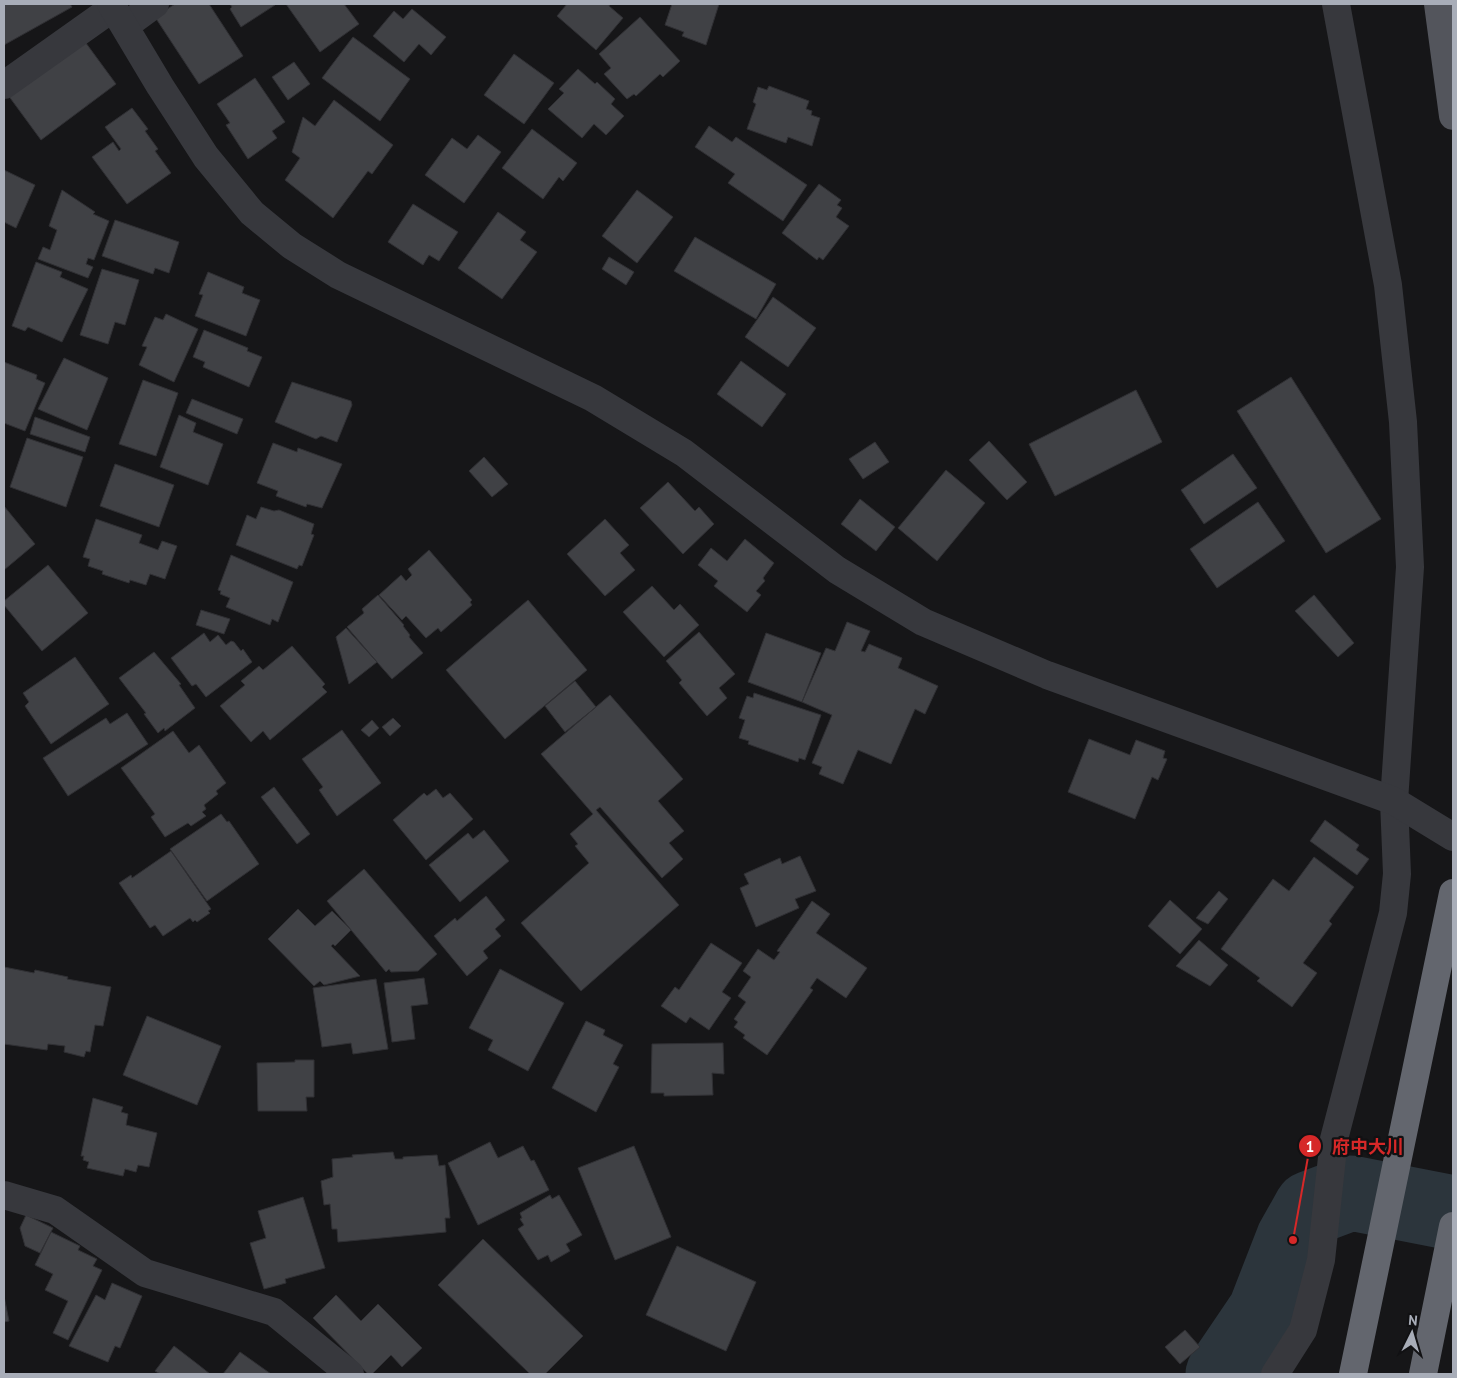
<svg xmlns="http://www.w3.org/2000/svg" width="1457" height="1378" viewBox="0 0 1457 1378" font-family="'PT Sans','Noto Sans JP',sans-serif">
<rect width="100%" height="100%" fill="#161618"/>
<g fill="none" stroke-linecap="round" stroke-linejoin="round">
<path stroke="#2c353c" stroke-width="75" d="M1223,1374L1265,1312L1293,1240L1311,1208L1351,1193L1453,1213"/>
</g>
<path fill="#404145" stroke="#303034" d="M4,4H70L72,7L4,45Z
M175,4H209L243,56L199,84L155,17Z
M230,4H274L275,5L241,27L230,9L232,7Z
M286,4H344L359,24L320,52Z
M567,4H610L609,6L623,18L596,50L557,16Z
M672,4H719L706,45L682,36L684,32L665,25Z
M412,9L446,37L431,55L419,44L404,62L373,36L394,11L403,19Z
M640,17L680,61L663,77L660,74L636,96L634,94L627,99L604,74L611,68L599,54Z
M353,37L410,79L380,121L322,78Z
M83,39L116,84L41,140L8,95Z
M514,54L554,83L524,124L484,95Z
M294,62L310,84L288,100L272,77Z
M578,69L595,84L597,82L615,99L611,104L624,116L606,135L594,124L582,138L548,109L564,93L559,89Z
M255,78L285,122L272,131L277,138L248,159L226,125L230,123L217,104Z
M769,86L809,101L806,109L812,111L811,115L820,118L812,146L788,137L786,143L747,129L756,104L753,102L758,87L767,90Z
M334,100L393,145L372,174L368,171L333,218L285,180L300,158L292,152L303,117L315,126Z
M132,108L148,129L145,131L158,149L155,151L171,173L127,204L92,157L113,142L119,151L121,149L105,127Z
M709,126L732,142L736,137L807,185L783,221L728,183L735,174L695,147Z
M532,129L577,163L563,181L559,177L543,199L502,168Z
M478,135L501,152L464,203L425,175L452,138L467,149Z
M4,170L35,185L16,228L4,222Z
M819,184L841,200L837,205L842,208L836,217L849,226L823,260L819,257L817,260L782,233Z
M62,190L95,212L93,214L109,221L94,260L88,258L86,264L93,267L88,278L38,259L43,247L50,250L57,230L49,226Z
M637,190L673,217L637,263L602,236Z
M413,204L458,232L439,261L429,255L423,265L388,242Z
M498,212L526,232L520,240L537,252L502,299L458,268Z
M115,220L179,242L169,273L155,268L153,274L102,256Z
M695,237L776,284L756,319L674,271Z
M609,257L634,272L626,285L602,269Z
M36,262L62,272L60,277L88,289L62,342L28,327L25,331L12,326Z
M102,269L139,280L125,325L115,322L108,344L80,335Z
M208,272L244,287L242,293L260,300L246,336L195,316L203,295L199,294Z
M773,297L816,328L788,367L745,337Z
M166,314L198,329L174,382L139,365L147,347L142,346L155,317L163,320Z
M204,330L248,348L247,351L262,357L249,387L203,367L205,362L193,357Z
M64,358L108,378L87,430L38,409Z
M741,361L786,394L762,427L717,394Z
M4,362L37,375L36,379L45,383L25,431L4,423Z
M1291,377L1381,519L1326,553L1237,411Z
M143,380L178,393L156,456L119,444Z
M292,382L351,401L352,405L337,442L321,436L316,439L275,422Z
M1136,390L1162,442L1055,496L1029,444Z
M192,399L243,419L237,434L186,413Z
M179,415L196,423L193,432L223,444L208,485L160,467Z
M35,417L90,437L85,452L30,434Z
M27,438L83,457L66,507L10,487Z
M989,441L1027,482L1007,500L969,460Z
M875,442L889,462L863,479L849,459Z
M273,443L297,452L298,448L342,464L322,508L307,504L306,507L276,496L278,491L257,483Z
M1233,454L1257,488L1204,524L1181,490Z
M484,457L508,484L492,497L469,471Z
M115,464L174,485L159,527L100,506Z
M946,470L985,503L937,561L898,528Z
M668,482L695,511L699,507L714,524L683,554L640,508Z
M860,499L895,527L876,551L841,524Z
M1258,502L1285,541L1217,588L1190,549Z
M4,506L35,544L4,570Z
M261,507L274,511L279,510L314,524L311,534L314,535L302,566L299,565L297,569L236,545L247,515L256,519Z
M96,519L142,535L139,543L158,550L162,541L177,546L165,579L150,574L146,585L130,580L129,583L102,574L103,571L88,566L90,559L83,557Z
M605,519L629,545L620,553L635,570L605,596L567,554Z
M745,539L774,563L763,578L765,581L756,591L761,595L747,612L714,586L718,581L698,565L711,548L727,561Z
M429,550L472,600L470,602L472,605L441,632L438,628L426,638L406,616L402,620L379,595L401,575L406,581L412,575L408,569Z
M231,555L293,582L278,622L272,619L270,625L226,607L230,598L220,594L221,591L218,590Z
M48,565L88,613L42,651L4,605V601Z
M652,586L674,610L680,604L699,625L664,657L623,612Z
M378,595L404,625L403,626L410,635L409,637L423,653L392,679L377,662L349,684L336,637L346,628L377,662L347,627L364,613L362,609Z
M1314,595L1354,643L1338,657L1295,611Z
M528,600L587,670L505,739L446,670Z
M201,610L230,619L224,634L196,625Z
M847,622L870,631L861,651L865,652L869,644L902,658L898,668L938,686L925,714L915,709L891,764L858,750L843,784L819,774L822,767L812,763L832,715L802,702L826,648L835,651Z
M699,632L735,674L719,688L727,698L707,716L679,683L682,680L666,661Z
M204,633L210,642L218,635L226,645L231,641L234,642L241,651L243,649L252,662L206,697L196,684L192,686L171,658Z
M766,633L821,653L802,702L748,682Z
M292,646L325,684L322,687L327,692L270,740L263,731L251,742L220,706L245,685L241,681L259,666L263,670Z
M154,652L181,684L179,685L195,708L165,731L164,728L158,733L144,714L146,713L119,678Z
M75,657L109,704L51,744L25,706L29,702L23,693Z
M575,681L596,707L565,732L545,706Z
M754,693L821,715L805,760L799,758L798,762L748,744L749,741L739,738L745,720L739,718L747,696L753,698Z
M610,695L683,779L658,801L684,831L669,843L683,859L662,878L600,807L596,810L679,905L581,991L521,923L589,863L575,846L578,844L570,834L593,814L541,754Z
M127,713L148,744L68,796L43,758L106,718L110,724Z
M393,718L401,726L390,736L382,727Z
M372,720L379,728L369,737L361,730Z
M342,730L381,783L337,816L319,790L323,787L302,759Z
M173,731L189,753L199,745L226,783L216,791L218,794L204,805L206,809L202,812L206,816L191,826L188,823L165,837L151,817L155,814L121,768Z
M1089,739L1130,755L1136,740L1165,751L1163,758L1167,759L1158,780L1152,777L1135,819L1068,792Z
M274,787L310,834L297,844L261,797Z
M436,789L443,798L450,793L473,819L426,860L393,820L424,793L427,796Z
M221,814L227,822L229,821L259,864L207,901L170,849Z
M1325,820L1359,845L1356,850L1369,859L1357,875L1310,841Z
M484,830L509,861L460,902L429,865L468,833L473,839Z
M171,851L211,909L208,911L210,913L197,922L195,920L193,922L190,918L163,936L155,925L150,928L119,883L131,875L132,878Z
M800,856L816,891L795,899L799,908L756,927L740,888L749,884L744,874L780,858L782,864Z
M1314,857L1354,887L1329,921L1332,924L1303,963L1317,973L1292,1007L1257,981L1260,978L1221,949L1273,879L1289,891Z
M364,869L437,954L418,971L391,972L389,969L386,972L327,901Z
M1219,891L1228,899L1208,924L1196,918Z
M486,896L505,920L495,929L501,936L483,951L488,958L467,976L434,936L455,918L457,921Z
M1170,900L1202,929L1180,954L1148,926Z
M812,901L830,914L816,933L867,968L846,998L817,978L810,988L813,990L767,1055L743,1038L745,1035L734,1027L738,1022L734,1019L746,1002L738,996L751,977L743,971L758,949L774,960L780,952L777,951Z
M298,909L315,926L332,911L351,930L335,946L333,944L331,946L360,976L324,985L320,981L314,986L268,939Z
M1199,940L1228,965L1210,986L1176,966Z
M711,943L742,963L722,992L731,998L709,1030L690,1017L686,1023L661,1006L675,987L679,990Z
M4,967L34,973L35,970L68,977L67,979L111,987L103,1026L95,1025L90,1052L86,1051L84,1057L64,1052L65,1046L48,1044L47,1050L4,1044Z
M500,969L564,1003L528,1071L488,1050L493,1040L469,1028Z
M424,978L428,1004L411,1006L415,1039L392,1042L384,983Z
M376,979L388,1049L353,1054L351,1043L322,1047L313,988Z
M147,1016L221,1046L197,1105L123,1075Z
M586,1021L605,1030L603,1035L623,1045L613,1064L619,1067L596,1112L552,1088Z
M723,1043L724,1074L712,1073L713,1095L664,1096V1093H651L652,1044Z
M295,1060H314V1097H306L307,1111H258L257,1063L295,1062Z
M93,1098L123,1107L121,1112L128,1114L126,1125L157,1133L149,1167L138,1165L136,1172L125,1169L123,1176L87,1168L89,1162L83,1160L84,1156H81Z
M490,1142L498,1158L523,1146L531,1161L534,1160L549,1190L478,1225L448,1163Z
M634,1146L671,1237L615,1260L578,1168Z
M393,1152L395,1159H403V1157L437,1155L439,1166L445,1165L450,1218H445L446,1232L338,1242L337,1229H332L330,1204L324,1205L321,1181L333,1177L332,1159L353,1157L352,1155Z
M550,1195L552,1199L559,1195L582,1235L566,1244L570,1251L551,1262L548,1255L538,1260L518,1229L524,1225L520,1219L522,1218L520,1213Z
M303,1197L325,1268L285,1279L286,1283L264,1289L250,1243L266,1238L258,1211Z
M26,1215L53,1228L40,1253L25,1246L20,1228Z
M51,1232L80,1246L78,1250L97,1259L93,1266L102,1270L68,1340L53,1333L68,1301L45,1290L53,1274L35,1265Z
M483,1239L583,1336L545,1374H530L438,1285Z
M677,1246L756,1282L726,1351L646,1315Z
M112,1283L142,1296L120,1348L115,1346L108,1362L69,1346L96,1295L105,1300Z
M336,1295L361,1321L378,1304L422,1348L402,1367L391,1355L372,1374H368L313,1318Z
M4,1296L9,1321L4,1322Z
M1185,1330L1200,1347L1180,1364L1165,1347Z
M174,1346L200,1366L210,1374H160L155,1371Z
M240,1352L271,1374H223Z"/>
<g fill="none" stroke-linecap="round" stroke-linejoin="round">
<path stroke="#37383d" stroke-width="28" d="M125,26L155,4
M4,85L114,7
M4,1195L55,1210L145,1273L274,1312L350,1374
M1275,1374L1303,1330L1321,1260L1334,1139L1393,913L1397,874L1394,801L1410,567L1403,422L1388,285L1336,4"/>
<path stroke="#37383d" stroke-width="28" d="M111,4L160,86L206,157L252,213L292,246L338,275L593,398L684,453L837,570L923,622L1047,675L1394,801L1453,837"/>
<path stroke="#53555c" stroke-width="28" d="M1438,4L1453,116"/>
<path stroke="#63666e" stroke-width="28" d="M1353,1374L1453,893
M1423,1374L1453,1226"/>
</g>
<path fill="none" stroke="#d62828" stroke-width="2" d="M1293 1240L1310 1146"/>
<g fill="#d62828" stroke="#111113" stroke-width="2">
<circle cx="1293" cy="1240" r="5"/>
<circle cx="1310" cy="1146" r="12"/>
</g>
<g font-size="15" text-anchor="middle" font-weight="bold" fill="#fff">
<text x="1310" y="1152">1</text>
</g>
<g font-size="18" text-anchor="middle" font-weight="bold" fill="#d62828" stroke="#111113" stroke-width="4.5" stroke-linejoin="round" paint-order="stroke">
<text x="1368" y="1153">府中大川</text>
</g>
<rect width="1457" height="1378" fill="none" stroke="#a8adb8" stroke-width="10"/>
<g transform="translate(1412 1333) rotate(5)" stroke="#111113" stroke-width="4" paint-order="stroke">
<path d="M0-4L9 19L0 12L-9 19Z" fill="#a8adb8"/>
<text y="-8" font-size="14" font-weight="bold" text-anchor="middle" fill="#a8adb8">N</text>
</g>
</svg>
